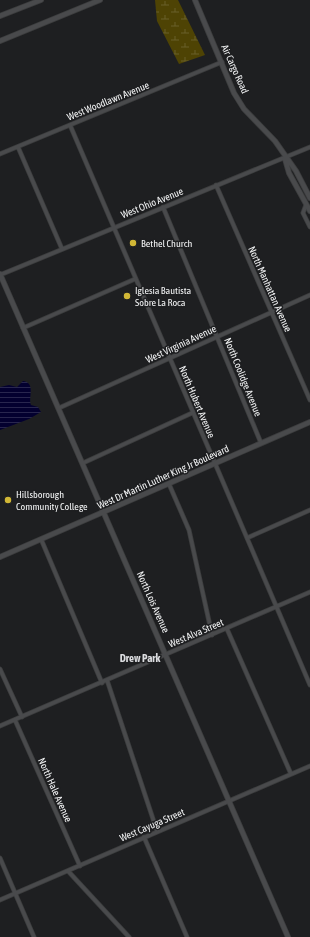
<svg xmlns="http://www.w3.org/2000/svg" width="310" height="937" viewBox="0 0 310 937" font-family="'Asap Condensed',sans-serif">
<defs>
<pattern id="wetland-marsh" width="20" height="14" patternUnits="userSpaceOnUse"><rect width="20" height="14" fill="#4e4304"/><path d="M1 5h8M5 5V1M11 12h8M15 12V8" fill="none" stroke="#685f29"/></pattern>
<pattern id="water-rules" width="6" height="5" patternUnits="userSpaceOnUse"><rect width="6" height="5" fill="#03002f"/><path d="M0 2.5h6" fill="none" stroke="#28264e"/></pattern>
</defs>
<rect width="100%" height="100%" fill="#1e1f21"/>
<path fill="url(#wetland-marsh)" d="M155,0H178L205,55L179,64L157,21Z"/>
<path fill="url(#water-rules)" d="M23,381C36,383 28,397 31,405L38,407L41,412L29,419L0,430V387L9,385L17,387Z"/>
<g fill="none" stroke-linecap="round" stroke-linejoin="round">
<defs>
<path id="street" d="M70,125L310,685
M18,147L62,249
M0,154L222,62
M216,185L310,400
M306,205L303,213L310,227
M163,207L261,443
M0,275L310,147
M23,328L135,279
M59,408L310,295
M83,463L192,413
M169,484L189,530L212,635
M247,538L310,510
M41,539L102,683
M227,629L291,774
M0,669L22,717
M107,680L157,831
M15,720L80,866
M0,726L310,592
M144,837L187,937
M0,858L34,937
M68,871L129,937
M0,900L310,766"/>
<path id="secondary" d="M195,0L234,93L244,109L275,141L296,171L310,198
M0,16L41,0
M0,41L100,0
M285,159L289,173L310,211
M0,274L288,937
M0,557L310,422"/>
</defs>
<use href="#street" stroke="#3c3d3e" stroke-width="5"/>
<use href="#secondary" stroke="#3c3d3e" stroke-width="6"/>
<use href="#street" stroke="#494a4c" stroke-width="3.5"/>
<use href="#secondary" stroke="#494a4c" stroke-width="4.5"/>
</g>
<g fill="#d1b736" stroke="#1e1f21" stroke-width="1.5">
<circle cx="133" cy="243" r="4"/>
<circle cx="127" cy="296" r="4"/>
<circle cx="8" cy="500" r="4"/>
</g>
<g text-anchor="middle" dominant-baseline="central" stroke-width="3" stroke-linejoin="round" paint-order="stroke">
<g font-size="10" fill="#f3f4f5" stroke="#1e1f21">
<text transform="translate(235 69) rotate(66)">Air Cargo Road</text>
<text transform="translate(108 101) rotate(-22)">West Woodlawn Avenue</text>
<text transform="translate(152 203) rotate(-22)">West Ohio Avenue</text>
<text transform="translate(270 289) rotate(66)">North Manhattan Avenue</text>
<text transform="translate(181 344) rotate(-25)">West Virginia Avenue</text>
<text transform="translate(243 377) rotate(68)">North Coolidge Avenue</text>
<text transform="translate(197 402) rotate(67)">North Hubert Avenue</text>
<text transform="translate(163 477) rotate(-24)">West Dr Martin Luther King Jr Boulevard</text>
<text transform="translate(153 602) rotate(66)">North Lois Avenue</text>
<text transform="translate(196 633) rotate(-23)">West Alva Street</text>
<text transform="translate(55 790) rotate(66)">North Hale Avenue</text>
<text transform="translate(152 825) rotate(-23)">West Cayuga Street</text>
</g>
<g font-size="10" fill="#f3f4f5" stroke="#1e1f21" text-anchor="start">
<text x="141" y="243">Bethel Church</text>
<text x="135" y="290">Iglesia Bautista<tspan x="135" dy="12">Sobre La Roca</tspan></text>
<text x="16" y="494">Hillsborough<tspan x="16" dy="12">Community College</tspan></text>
</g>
<g font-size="11" font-weight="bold" fill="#dbdcdf" stroke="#1e1f21">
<text x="140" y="658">Drew Park</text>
</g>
</g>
</svg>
